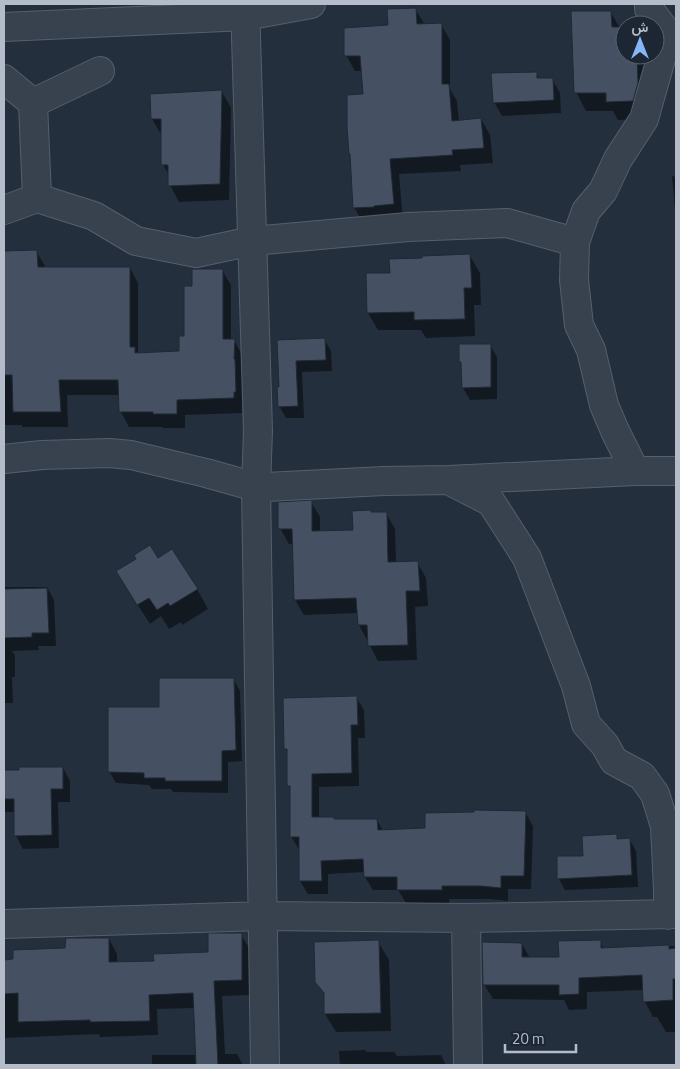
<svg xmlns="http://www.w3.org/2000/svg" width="680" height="1069" viewBox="0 0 680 1069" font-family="'Titillium Web',Vazirmatn,sans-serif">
<rect width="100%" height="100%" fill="#242f3e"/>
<path fill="#0007" d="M415,9L425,25L441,24L450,40V89L457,101L459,121L481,119L490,135L493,163L460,165L461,171L399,174L403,220L363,223L354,207L364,95L362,71H355L346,55Z
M611,13L620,28L625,29V55H646L648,102L643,119L618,120L613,111H586L576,92Z
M536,73L540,80L552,79L560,93L561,113L502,116L494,102Z
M222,92L231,108L229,200L179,202L170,185L169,176L163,164L162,136L152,119Z
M672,176L676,177V213L675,210Z
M36,251L45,266V268H130L138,283V354L180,352L185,337L193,287L222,270L231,285V340H234L242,355V373L243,375L244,406H242V413L185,415V428H163L162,427H129L121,412L120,395H67L68,427H22V425H4V252Z
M470,256L480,273L481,305H474L475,336L426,338L421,330H378L368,313L391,274Z
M324,339L331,351L332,371L302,372L304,418H286L279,406L278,341Z
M490,345L497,357V399L470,400L463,388V366L460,362Z
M311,502L320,517V532L354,531L371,514L386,513L395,529L396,563L417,562L426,578L428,606L415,607L417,660L378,661L359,625L358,613L304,615L295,600L294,544H289L280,528Z
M138,559H158L197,589L208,609L182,625L181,622L169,629L161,616L150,624L129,591Z
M4,587H47L54,600L56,646H38L39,650L12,651L15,655V677H12L13,703H4Z
M234,680L240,691L242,761L228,762V793L173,792L171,789H152L149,785L116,783L109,771L161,708Z
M356,697L364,710L365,738H358L359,786L319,787V819L334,821L377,820L383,831L426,830L525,812L533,826L531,889H508V901L490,899H449V903H406L398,890H373L365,877V872L328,874V894H308L300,881V850H299L291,836V790L289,786V754L286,749Z
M63,768L70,781V802H58L59,848L23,849L16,836L15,812H4V771Z
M616,835L619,840H630L636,851L638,887L565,890L559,879L585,857Z
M241,935L250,949V995L222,996L225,1054H237L243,1065H152V1055H197L195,1008L157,1009L158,1035L100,1037L99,1034L4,1038V1065V961H14L109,939L117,954V963L155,962L210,953Z
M378,942L389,960L391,1031L336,1032L325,1014V996L317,981Z
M600,942L604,949L676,946V1032H666L657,1017H653L645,1002L644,990L587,992V1009L569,1010L564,1000L493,999L484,984L522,944L530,958H560Z
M365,1050L367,1052H394L397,1056L441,1055L446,1065H340L339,1051Z"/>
<path fill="#455162" stroke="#1f2835" d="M416,8L417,24L442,23V84H449L452,121L481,118L484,148L452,150L453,155L390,159L394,204L374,206V207L353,208L350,154H349L347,127V95L363,94L360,56H344V28L388,25L387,9Z
M571,11H611L612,27H625V55H637L638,83L633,101L606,102V93H574Z
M537,72V78H553L554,100L493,103L491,73Z
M222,90L220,184L168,186V165H161V119H151L150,94Z
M37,250L38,267H130V347H135V353L179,351V336H184V286H192V269H223V339H235L234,359H235L236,392H234V398L177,400V414H153V412H119L118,380H59L61,412H13L12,375H4V251Z
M470,254L472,288H464L465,319L414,320V312L367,313L366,273H390L389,259L422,258V256Z
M325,338L326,360L296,361L298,406L278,407L277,387H279L277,340Z
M459,344H491V387L462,388L461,362H459Z
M312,500V531L353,530L352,511L371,510V512H387L388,562L418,561L420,591H406L408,645L368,646L367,625H358L356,598L294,600L292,529H278V502Z
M150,545L158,558L172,549L198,589L170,606L168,603L157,610L149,598L137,605L116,571L136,559L134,555Z
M47,588L49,633H32V637L4,638V589Z
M159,678H234L236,750L222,751V781H165V778H144V773L108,772V707H159Z
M357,696L358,725H351L352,773L312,774V817H334V819H377L378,830L425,828V813L474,812V810L526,811L524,876H501V888L481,886H442V890H397V877H364L363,859L321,861L322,881H299V837H290V786H287V749H284L283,698Z
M19,767H63V789H51L52,835L14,836V799H4V770H19Z
M617,834V839L630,838L632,875L557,879V856H583L582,836Z
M208,933H242V980L214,981L218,1065H196L193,993L149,995L150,1021L90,1022V1020L18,1022V993L4,994V960L13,959V950L65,948L66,938H109V962L154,961L153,954L208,952Z
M379,940L381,1013L324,1014V993L315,982L314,942Z
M601,940V948L669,945V949L676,948V979H673V1000L643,1002L642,975L579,978V994L559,995V985H483L482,942L522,943V957H559L558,941Z"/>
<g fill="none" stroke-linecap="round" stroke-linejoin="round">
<defs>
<path id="minor" d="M245,4L258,431L256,487L265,1065
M649,4V9L668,34L676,36
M4,27L246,16L311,4
M4,79L33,103L37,198
M33,103L100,71
M4,210L37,198L94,216L136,241L196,253L252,241L408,227L507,223L575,242
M4,459L42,455L109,453L131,455L206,473L256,487H266L384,481L449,480L635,471H676
M635,471L615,431L604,405L591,350L579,325L574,280L575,242L586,211L603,191L618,159L644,119L668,34
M450,481L491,502L527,558L576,686L586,724L605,745L614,761L642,776L655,794L665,826L668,890V915
M466,918L468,1065
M4,924L263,916L466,918L676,914"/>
</defs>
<use href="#minor" stroke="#565f6c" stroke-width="30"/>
<use href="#minor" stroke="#38414e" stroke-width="28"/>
</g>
<rect width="680" height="1069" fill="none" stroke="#b4bcc9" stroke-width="10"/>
<g transform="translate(640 40)"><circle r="24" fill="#1d2633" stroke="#59626f"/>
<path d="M0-4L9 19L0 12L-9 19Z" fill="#8ab4f8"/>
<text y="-8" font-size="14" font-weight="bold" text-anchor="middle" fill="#b4bcc9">ش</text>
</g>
<path d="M505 1044v8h71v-8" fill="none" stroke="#b4bcc9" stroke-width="2.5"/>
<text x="512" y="1044" font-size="15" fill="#b4bcc9" stroke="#1d2633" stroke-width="4" paint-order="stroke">20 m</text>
</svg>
